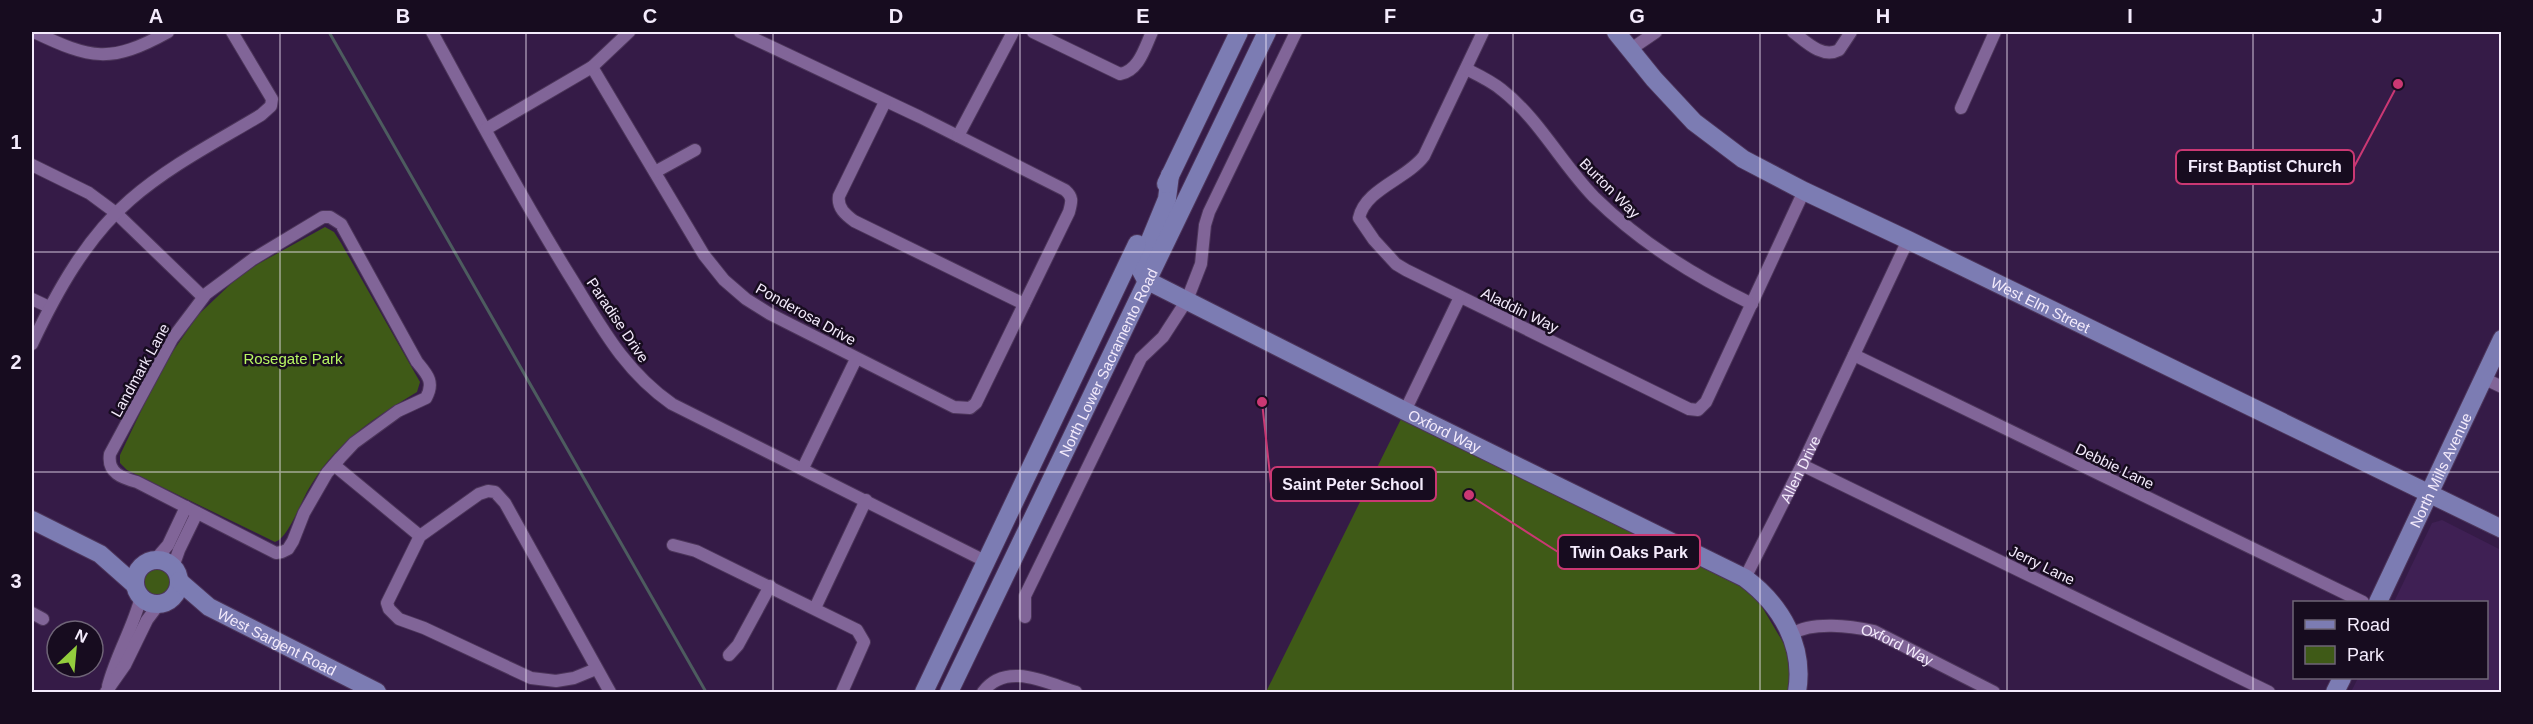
<svg xmlns="http://www.w3.org/2000/svg" width="2533" height="724" viewBox="0 0 2533 724" font-family="Arial,sans-serif">
<rect width="100%" height="100%" fill="#351b47"/>
<path fill="#3f2054" d="M2442,520L2501,550V692H2351L2358,678H2486V602H2394L2432,523Z"/>
<path fill="#3f5a17" d="M325,227L334,232L341,243L420,382L417,392C375,417 337,442 311,485C302,498 289,538 275,542L127,470L120,463V455L162,367L198,315L236,279L258,264Z
M1405,411L1745,578L1797,666L1789,692H1266Z
M144 582a13 13 0 1 1 26 0a13 13 0 1 1-26 0Z"/>
<g fill="none" stroke-linecap="round" stroke-linejoin="round">
<path stroke="#4d5c5f" stroke-width="3" d="M329,32L706,692"/>
<defs>
<g id="street">
<path d="M34,32C91,59 110,64 168,32"/>
<path d="M432,32C476,113 520,195 568,273C600,324 622,369 672,404L985,561"/>
<path d="M1033,32L1120,74C1139,71 1145,47 1152,32"/>
<path d="M1483,32L1424,156C1407,179 1365,189 1359,218L1374,240L1396,264L1406,270L1689,409L1698,410L1706,402L1804,191"/>
<path d="M1793,32C1805,41 1822,59 1839,50L1851,32"/>
<path d="M1631,49L1656,32"/>
<path d="M592,67L704,255L724,280L746,299L770,314L954,407L970,408L976,403L1069,212C1072,201 1073,197 1065,190L920,117L740,32"/>
<path d="M1466,69C1478,75 1491,81 1502,90C1538,118 1562,164 1594,197C1641,243 1693,275 1752,304"/>
<path d="M885,102L839,196C837,208 846,215 854,221L1024,304"/>
<path d="M1961,108L1995,32"/>
<path d="M486,129L592,67L629,32"/>
<path d="M958,136L1013,32"/>
<path d="M32,165L89,193L116,213L203,297"/>
<path d="M655,172L695,150"/>
<path d="M323,217H330L341,224L417,362C427,374 435,382 426,398L398,411L354,443L340,458L327,473L304,513L293,541L288,549L282,552L276,553L137,482C122,478 107,473 110,454L172,339L206,294L253,259Z"/>
<path d="M32,299L49,307"/>
<path d="M32,344C56,293 86,238 130,200C169,166 216,142 261,115L271,106L272,99L232,32"/>
<path d="M1854,355L2363,602"/>
<path d="M2483,378L2502,387"/>
<path d="M1405,411L1460,297"/>
<path d="M334,465L420,536"/>
<path d="M1802,465L2269,692"/>
<path d="M803,468L856,359"/>
<path d="M673,545L696,551L857,630L864,642L842,692"/>
<path d="M155,560L168,545L186,507"/>
<path d="M173,567L179,550L197,513"/>
<path id="s1" d="M1745,578L1802,465L1908,240"/>
<path d="M815,608L866,500"/>
<path d="M32,613L43,619"/>
<path d="M1025,617V596L1141,358L1163,337L1187,300L1201,264L1205,225L1209,212L1296,32"/>
<path id="s2" d="M1792,634C1812,621 1851,626 1874,631L1994,692"/>
<path d="M729,655L738,645L770,586"/>
<path d="M596,669L574,678L556,681L531,678L424,628L399,619L389,609L387,603L420,536L479,494L488,491L495,492L505,503L610,692"/>
<path d="M108,686C116,655 133,628 141,597"/>
<path d="M106,692L125,665L147,620L159,604"/>
<path d="M983,692C1006,661 1047,683 1076,692"/>
</g>
<g id="secondary">
<path id="s3" d="M1616,32L1654,79L1694,122L1743,159L1804,191L1908,240L2502,529"/>
<path id="s4" d="M1170,175L1167,199L1139,267L1146,280L1405,411L1745,578C1781,605 1805,646 1797,692"/>
<path d="M1166,184L1239,32"/>
<path d="M32,520L100,554L135,585"/>
<circle cx="157" cy="582" r="22"/>
<path id="s5" d="M179,581L209,607L377,692"/>
<path id="s6" d="M2378,602L2502,339"/>
<path d="M924,692L1137,244"/>
<path id="s7" d="M949,692L1267,32"/>
<path d="M2335,692L2342,678"/>
</g>
</defs>
<use href="#street" stroke="#4c355a" stroke-width="14"/>
<use href="#secondary" stroke="#4c355a" stroke-width="20"/>
<use href="#street" stroke="#816598" stroke-width="12"/>
<use href="#secondary" stroke="#7c7cb3" stroke-width="18"/>
</g>
<path fill="none" stroke="#f4ebfc" stroke-width="1.5" stroke-opacity="0.55" d="M280,32V692M526,32V692M773,32V692M1020,32V692M1266,32V692M1513,32V692M1760,32V692M2007,32V692M2253,32V692M32,252H2502M32,472H2502"/>
<g text-anchor="middle" dominant-baseline="central" stroke-width="5" stroke-linejoin="round" paint-order="stroke">
<g font-size="15" fill="#f4ebfc" stroke="#170c1f">
<text transform="translate(1610 188) rotate(45)">Burton Way</text>
<text stroke="none"><textPath href="#s3" startOffset="512">West Elm Street</textPath></text>
<text transform="translate(1520 310) rotate(26)">Aladdin Way</text>
<text transform="translate(806 314) rotate(29)">Ponderosa Drive</text>
<text transform="translate(618 320) rotate(56)">Paradise Drive</text>
<text stroke="none"><textPath href="#s7" startOffset="366">North Lower Sacramento Road</textPath></text>
<text transform="translate(140 370) rotate(-61)">Landmark Lane</text>
<text stroke="none"><textPath href="#s4" startOffset="447">Oxford Way</textPath></text>
<text transform="translate(2115 466) rotate(26)">Debbie Lane</text>
<text stroke="none"><textPath href="#s1" startOffset="122">Allen Drive</textPath></text>
<text stroke="none"><textPath href="#s6" startOffset="146">North Mills Avenue</textPath></text>
<text transform="translate(2042 565) rotate(26)">Jerry Lane</text>
<text stroke="none"><textPath href="#s5" startOffset="116">West Sargent Road</textPath></text>
<text stroke="none"><textPath href="#s2" startOffset="110">Oxford Way</textPath></text>
</g>
<g font-size="15" fill="#b8f763" stroke="#170c1f">
<text x="293" y="358">Rosegate Park</text>
</g>
</g>
<path fill="none" stroke="#ca3873" stroke-width="2" d="M2398 84L2354 167M1262 402L1271 484M1469 495L1558 552"/>
<g fill="#ca3873" stroke="#170c1f" stroke-width="2">
<circle cx="2398" cy="84" r="6"/>
<circle cx="1262" cy="402" r="6"/>
<circle cx="1469" cy="495" r="6"/>
</g>
<g fill="#170c1f" stroke="#ca3873" stroke-width="2">
<rect x="2176" y="150" width="178" height="34" rx="6"/>
<rect x="1271" y="467" width="165" height="34" rx="6"/>
<rect x="1558" y="535" width="142" height="34" rx="6"/>
</g>
<g font-size="16" text-anchor="middle" font-weight="bold" fill="#f4ebfc">
<text x="2265" y="172">First Baptist Church</text>
<text x="1353" y="490">Saint Peter School</text>
<text x="1629" y="558">Twin Oaks Park</text>
</g>
<rect width="2533" height="724" fill="none" stroke="#170c1f" stroke-width="66"/>
<rect x="2293" y="601" width="195" height="78" fill="#170c1f" stroke="#6f6577" stroke-width="1.5"/>
<rect x="2305" y="620" width="30" height="9" fill="#7c7cb3" stroke="#6f6577" stroke-width="1.5"/>
<text x="2347" y="631" font-size="18" fill="#f4ebfc">Road</text>
<rect x="2305" y="646" width="30" height="18" fill="#3f5a17" stroke="#6f6577" stroke-width="1.5"/>
<text x="2347" y="661" font-size="18" fill="#f4ebfc">Park</text>
<g transform="translate(75 649) rotate(26)"><circle r="28" fill="#170c1f" stroke="#6f6577" stroke-width="1.5"/>
<path d="M0-4.5L10 22L0 15L-10 22Z" fill="#93cd3d"/>
<text y="-9" font-size="16" font-weight="bold" text-anchor="middle" fill="#f4ebfc">N</text>
</g>
<rect x="33" y="33" width="2467" height="658" fill="none" stroke="#f4ebfc" stroke-width="2"/>
<g font-size="20" text-anchor="middle" font-weight="bold" fill="#f4ebfc">
<text x="156" y="23">A</text>
<text x="403" y="23">B</text>
<text x="650" y="23">C</text>
<text x="896" y="23">D</text>
<text x="1143" y="23">E</text>
<text x="1390" y="23">F</text>
<text x="1637" y="23">G</text>
<text x="1883" y="23">H</text>
<text x="2130" y="23">I</text>
<text x="2377" y="23">J</text>
<text x="16" y="149">1</text>
<text x="16" y="369">2</text>
<text x="16" y="588">3</text>
</g>
</svg>
